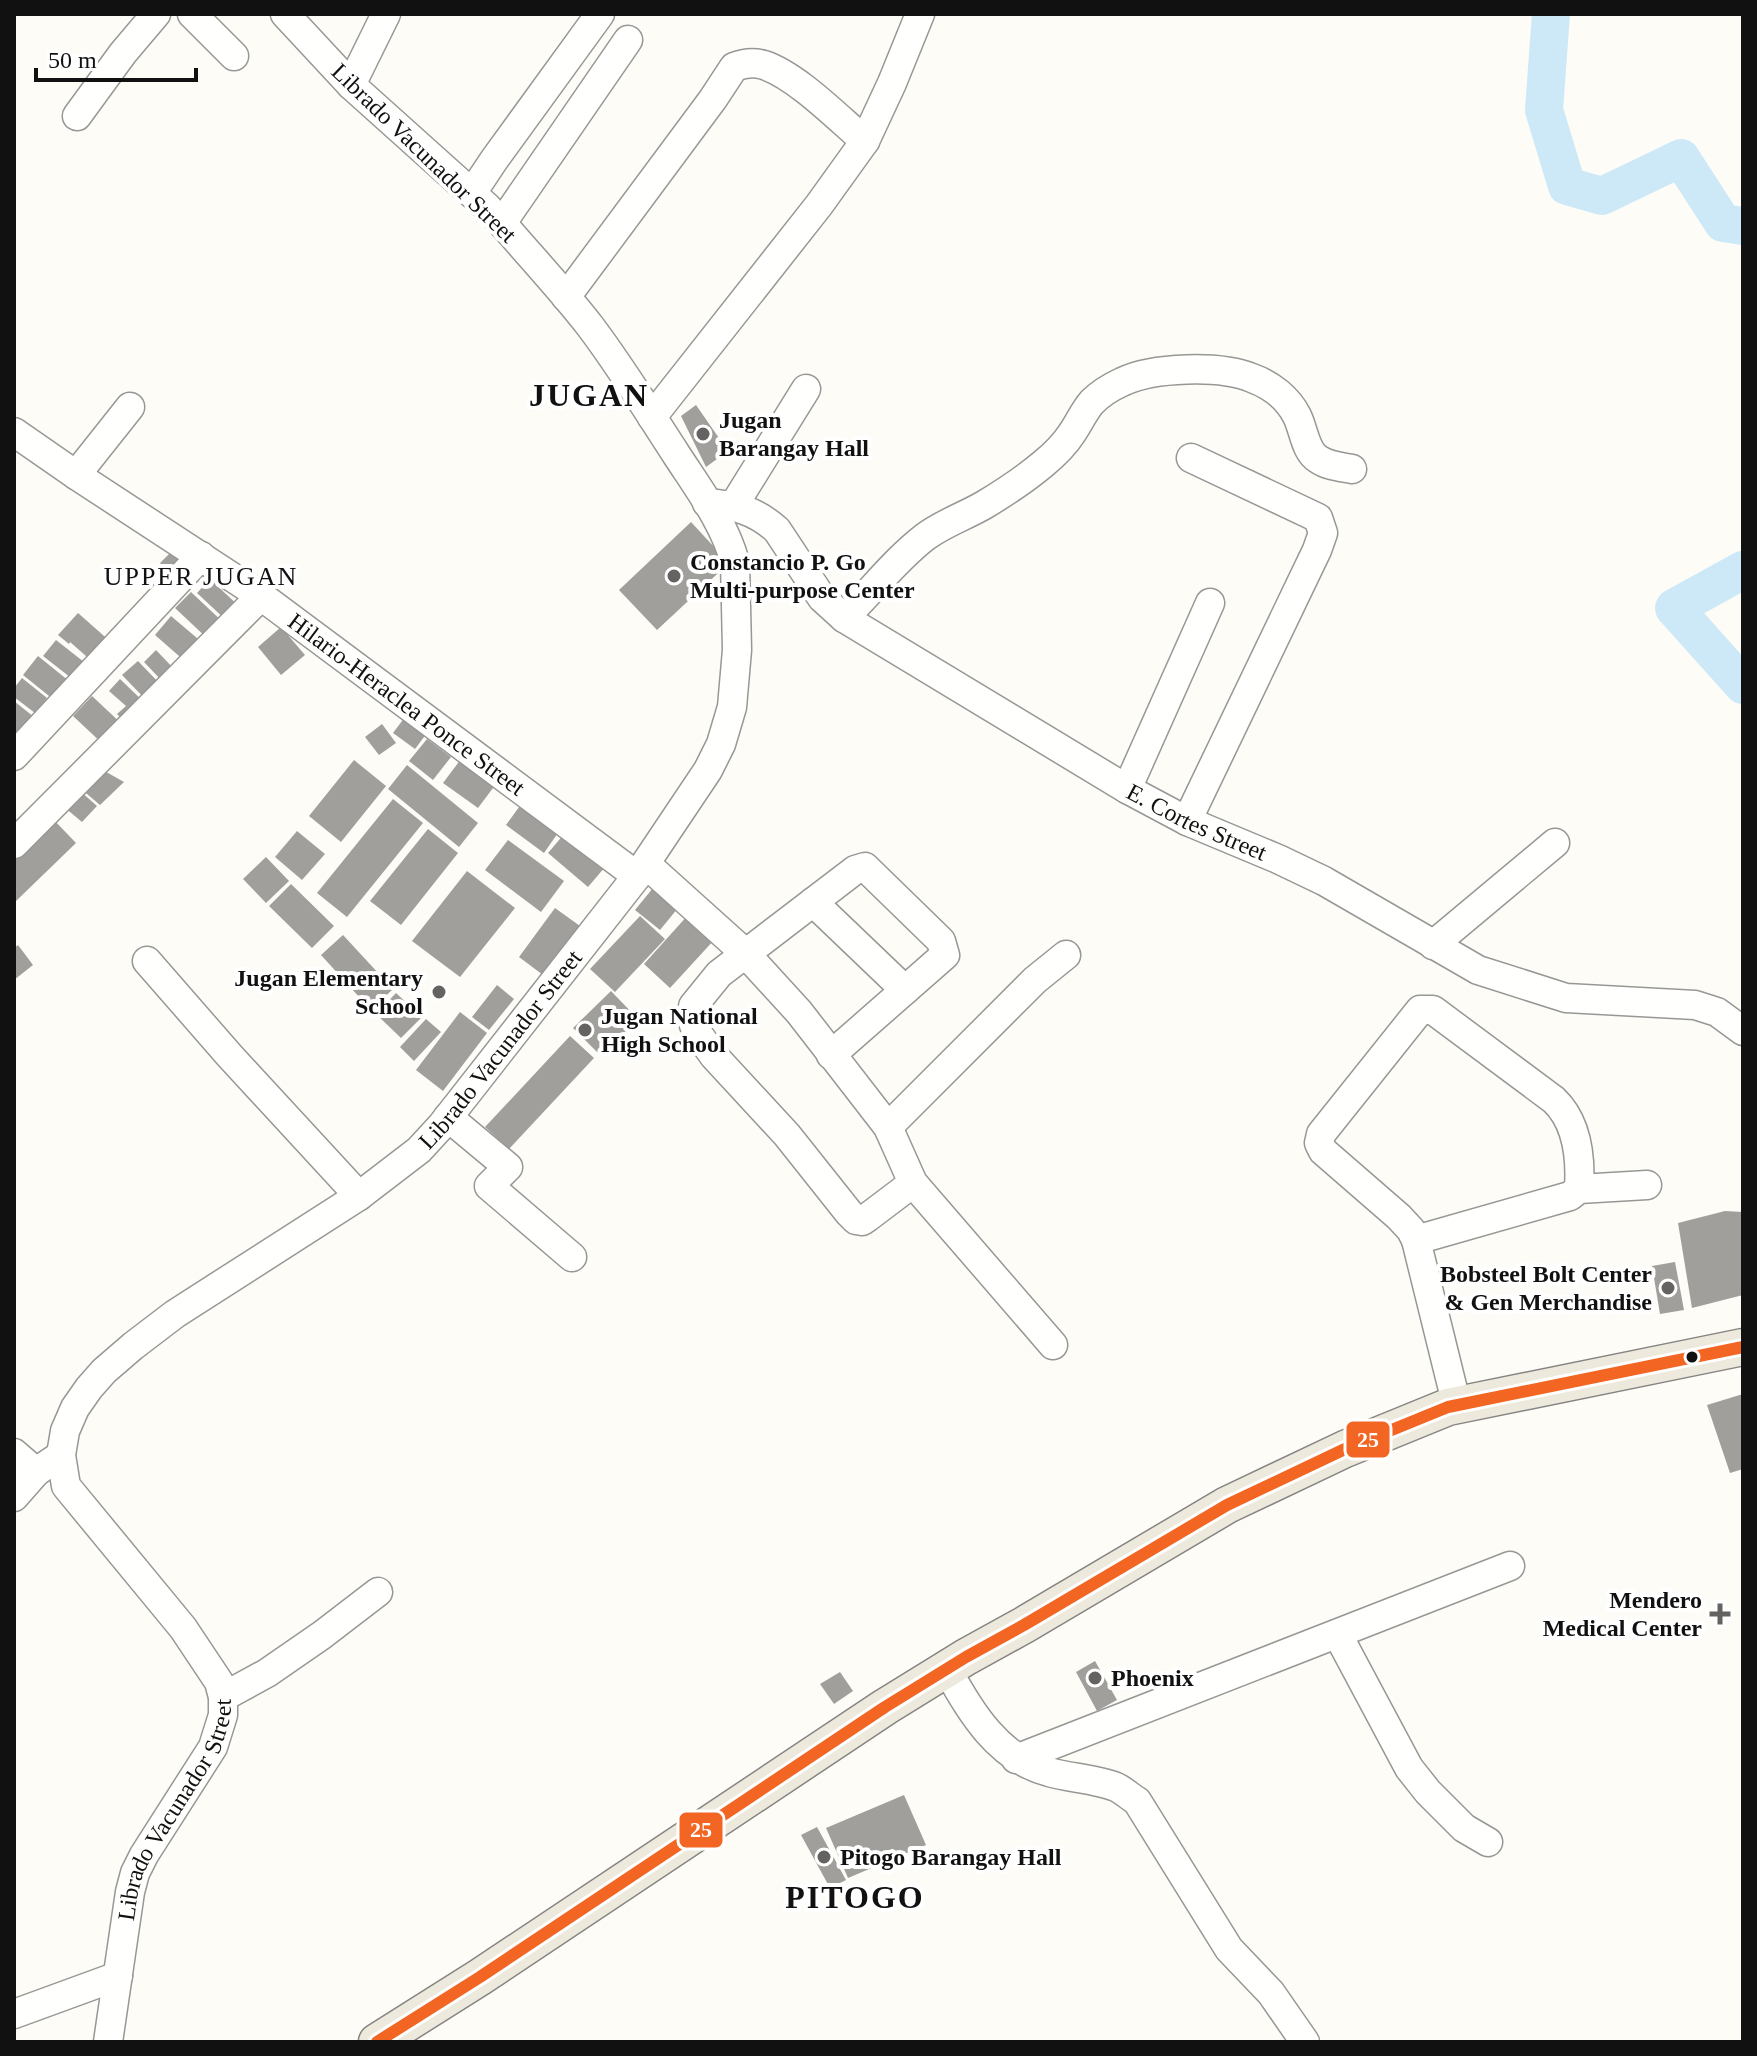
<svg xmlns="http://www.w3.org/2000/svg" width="1757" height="2056" viewBox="0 0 1757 2056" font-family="'Times New Roman',serif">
<rect width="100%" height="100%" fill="#fdfcf7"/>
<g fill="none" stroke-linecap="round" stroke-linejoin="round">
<path stroke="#cde8f7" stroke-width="38" d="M1551,14L1544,110L1567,186L1602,196L1681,158L1723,223L1743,226
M1743,570L1674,608L1743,685"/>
</g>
<path fill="#a19f9c" d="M696,405L728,451L706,467L681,416Z
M691,522L729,563L657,630L619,590Z
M174,549L189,564L174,578L160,563Z
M210,579L241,608L228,622L197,593Z
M191,592L225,624L209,640L175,608Z
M78,613L112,643L94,663L70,642L69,644L58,635Z
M171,616L204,644L187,663L155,635Z
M281,627L305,655L281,675L258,647Z
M56,640L84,662L75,681L43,656Z
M156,650L177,672L165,684L144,662Z
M38,656L69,681L54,700L23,675Z
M138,661L163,687L148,702L122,675Z
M22,678L47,698L35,713L14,697V688Z
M120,679L146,704L127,724L117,714L126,706L109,691Z
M92,696L124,726L105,746L73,716Z
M14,701L34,717L19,737L14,733Z
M405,717L427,733L415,749L393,733Z
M382,724L396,743L379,755L365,737Z
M427,739L451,757L433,780L409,761Z
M461,759L496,784L478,808L443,783Z
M354,760L386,786L341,842L309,816Z
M407,765L478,823L459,847L388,789Z
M101,769L124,782L100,805L80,788Z
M79,790L97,806L82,822L64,807Z
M393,799L423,823L347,917L317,893Z
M522,803L560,830L544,853L506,825Z
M53,819L76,843L14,903V856Z
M428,829L458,853L401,925L370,901Z
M297,831L325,854L302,880L275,857Z
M565,833L605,867L588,887L548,853Z
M508,840L564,881L541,912L485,870Z
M266,857L289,881L266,903L243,879Z
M467,871L515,908L460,977L412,941Z
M291,884L334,926L312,948L269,906Z
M653,888L678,908L660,930L635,910Z
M555,908L580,926L543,975L519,957Z
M688,915L715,939L670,988L644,964Z
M640,916L665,939L615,992L590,969Z
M343,935L393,989L371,1010L321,955Z
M18,945L33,965L14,980V948Z
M497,985L514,999L489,1030L472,1017Z
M611,991L638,1019L601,1056L573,1028Z
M396,993L422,1017L401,1038L376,1014Z
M460,1012L487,1033L443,1091L416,1070Z
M426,1019L441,1032L414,1061L400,1047Z
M570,1036L594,1058L509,1149L485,1127Z
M1725,1211L1743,1212V1295L1692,1308L1678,1223Z
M1675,1262L1684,1310L1660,1314L1652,1266Z
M1743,1394V1469L1730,1473L1707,1405Z
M1095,1661L1117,1700L1097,1711L1076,1672Z
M840,1672L853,1691L834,1704L820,1684Z
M904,1795L926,1845L848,1878L826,1828Z
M817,1827L846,1880L830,1888L801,1835Z"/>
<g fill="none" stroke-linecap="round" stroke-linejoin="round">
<defs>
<g id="minor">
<path d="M192,14L234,56"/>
<path d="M351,85L386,14"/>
<path d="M77,116L123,53L156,14"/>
<path d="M472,193L494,160L600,14"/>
<path d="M502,223L628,40"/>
<path d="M566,297L713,99L734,67C744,63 754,62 764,65C797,76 838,118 865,141"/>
<path d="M652,417L819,205L865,141L892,83L920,14"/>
<path id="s1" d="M14,432L76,475L261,596L637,876"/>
<path d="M76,475L130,407"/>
<path id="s2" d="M707,503C735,505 756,511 777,530L822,598L844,618L1127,789L1187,821L1278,859L1324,881L1478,970L1566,998L1695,1005L1717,1012L1743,1031"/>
<path d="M734,505L806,389"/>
<path d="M844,618C871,592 895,560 925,537C942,524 965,516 984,505C1004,493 1025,479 1043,464C1054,455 1065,444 1072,433C1079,423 1084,411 1092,402C1100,394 1111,387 1122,382C1153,367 1220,365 1252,378C1271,385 1288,398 1297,416C1304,430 1305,451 1318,459C1328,466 1341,467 1352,469"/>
<path d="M14,756L201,556"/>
<path d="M1127,789L1210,603"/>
<path d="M1187,821L1317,550L1323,533L1318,518L1191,458"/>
<path d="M14,844L261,596"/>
<path d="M646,864L745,953L799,1012L888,1127L913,1183L1053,1345"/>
<path d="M813,902L905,990"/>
<path d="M1433,945L1555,843"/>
<path d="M147,961L229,1055L359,1196"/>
<path d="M831,1055L945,955L941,941L865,867L855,870L719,974L693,1006L692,1019L696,1031L714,1056L787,1135L849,1213L856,1220L862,1221L868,1217L913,1183"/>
<path d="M448,1117L508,1167L489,1186L572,1257"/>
<path d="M888,1127L1035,980L1066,955"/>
<path d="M1416,1240L1570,1196L1579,1189L1647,1185"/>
<path d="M1457,1406L1416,1240L1411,1230L1399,1217L1323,1151L1319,1143L1321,1134L1420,1010H1433L1554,1100C1577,1122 1581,1158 1579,1189"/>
<path d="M14,1453L36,1472"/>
<path d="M14,1497L36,1472L61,1455"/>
<path d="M1338,1635L1409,1768L1428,1792L1464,1828L1488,1842"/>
<path d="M947,1669C970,1712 999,1759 1049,1772C1069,1778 1097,1779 1116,1787C1123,1790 1130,1797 1137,1801L1229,1949L1271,1993L1305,2042"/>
<path d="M223,1697L267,1673L322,1635L378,1592"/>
<path d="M1016,1759L1510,1566"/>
<path d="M14,2014L118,1976"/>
<path id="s3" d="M108,2042L130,1892L135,1873L144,1855L213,1747L223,1715V1697L219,1682L183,1628L66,1486L61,1455L65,1431L75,1408L89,1388L104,1371L133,1346L175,1314L359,1196L419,1150L442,1125L637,876L708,770L721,744L732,707L737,650L735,562C724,522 698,488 676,454C648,411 621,367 590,326C562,290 531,257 502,223L487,207L351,85L285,14"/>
</g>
<path id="major" d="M377,2042L480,1977L885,1707L966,1657L1024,1625L1227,1505L1345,1449L1448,1407L1743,1347"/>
</defs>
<use href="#minor" stroke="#979795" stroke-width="31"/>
<use href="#major" stroke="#858482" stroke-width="39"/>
<use href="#minor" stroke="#fffffe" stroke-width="28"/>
<use href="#major" stroke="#ede9dc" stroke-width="36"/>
<defs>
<path id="bus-1" d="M377,2042L480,1977L885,1707L966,1657L1024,1625L1227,1505L1345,1449L1448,1407L1743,1347"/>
</defs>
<use href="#bus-1" stroke="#fff" stroke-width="18"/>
<use href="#bus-1" stroke="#f26522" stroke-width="12"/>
</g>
<g fill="#646362" stroke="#fff" stroke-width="3">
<circle cx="703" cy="434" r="8"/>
<circle cx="674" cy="576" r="8"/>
<circle cx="439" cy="992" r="8"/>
<circle cx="585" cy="1030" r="8"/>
<circle cx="1668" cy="1288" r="8"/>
<path d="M1716 1602h8v8h8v8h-8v8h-8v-8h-8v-8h8z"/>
<circle cx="1095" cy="1678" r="8"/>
<circle cx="824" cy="1857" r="8"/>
</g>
<circle fill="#111" stroke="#fff" stroke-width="3" cx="1692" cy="1357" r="7"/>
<g text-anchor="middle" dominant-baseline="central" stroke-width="8" stroke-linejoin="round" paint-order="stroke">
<g font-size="24" fill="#111" stroke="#fff">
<text transform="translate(424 153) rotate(44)">Librado Vacunador Street</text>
<text stroke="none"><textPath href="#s1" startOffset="478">Hilario-Heraclea Ponce Street</textPath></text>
<text stroke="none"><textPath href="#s2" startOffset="596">E. Cortes Street</textPath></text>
<text stroke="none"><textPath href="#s3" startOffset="1278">Librado Vacunador Street</textPath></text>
<text stroke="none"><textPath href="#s3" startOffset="246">Librado Vacunador Street</textPath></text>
</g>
<g font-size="24" font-weight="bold" fill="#111" stroke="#fff" text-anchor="start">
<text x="719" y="420">Jugan<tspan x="719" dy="28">Barangay Hall</tspan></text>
<text x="690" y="562">Constancio P. Go<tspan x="690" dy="28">Multi-purpose Center</tspan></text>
<text x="423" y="978" text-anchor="end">Jugan Elementary<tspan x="423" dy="28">School</tspan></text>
<text x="601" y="1016">Jugan National<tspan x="601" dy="28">High School</tspan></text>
<text x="1652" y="1274" text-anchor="end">Bobsteel Bolt Center<tspan x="1652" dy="28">&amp; Gen Merchandise</tspan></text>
<text x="1702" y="1600" text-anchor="end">Mendero<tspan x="1702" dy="28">Medical Center</tspan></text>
<text x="1111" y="1678">Phoenix</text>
<text x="840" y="1857">Pitogo Barangay Hall</text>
</g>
<g font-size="26" letter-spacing="2" fill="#111" stroke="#fff">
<text x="201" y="576">UPPER JUGAN</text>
</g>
<g font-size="32" font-weight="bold" letter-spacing="2" fill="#111" stroke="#fff">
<text x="589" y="395">JUGAN</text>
<text x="855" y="1897">PITOGO</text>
</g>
</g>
<g stroke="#fff" stroke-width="3">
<rect x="1345" y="1420" width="46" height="39" rx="8" fill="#f26522"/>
<rect x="678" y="1811" width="46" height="38" rx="8" fill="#f26522"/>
</g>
<g font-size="22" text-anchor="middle" font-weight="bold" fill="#fff">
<text x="1368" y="1447">25</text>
<text x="701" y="1837">25</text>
</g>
<rect width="1757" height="2056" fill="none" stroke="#111111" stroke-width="32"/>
<path d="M36 68v12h160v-12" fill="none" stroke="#111111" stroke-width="4"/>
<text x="48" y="68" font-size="24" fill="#111111" stroke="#ffffff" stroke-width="6" paint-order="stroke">50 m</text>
</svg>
